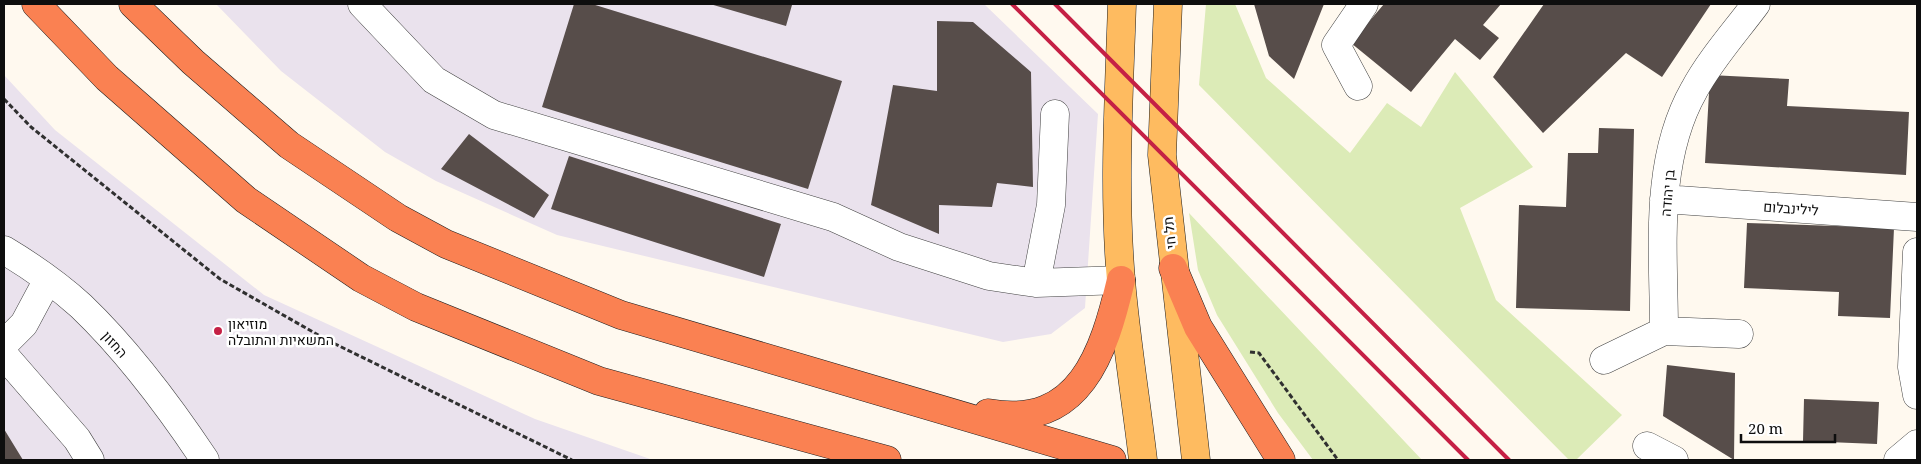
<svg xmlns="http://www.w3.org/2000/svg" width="1921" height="464" viewBox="0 0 1921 464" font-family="'Noto Serif',Heebo,serif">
<rect width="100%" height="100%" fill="#fff9ef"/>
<path fill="#eae2ed" d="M216,4H984L1098,114L1085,308L1051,334L1003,342L557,235L436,181L385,152L281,71Z
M4,75L55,130L264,295L535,419L653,460H4Z"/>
<path fill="#dcebb7" d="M1206,4H1235L1266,78L1350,153L1387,103L1421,127L1455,72L1533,167L1460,208L1496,300L1622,415L1576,460H1569L1199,85Z
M1189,213L1422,460H1313L1278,413L1217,315L1198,270Z"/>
<path fill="#574d4a" d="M574,4H592L842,81L808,189L542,107Z
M710,4H788L792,5L786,26Z
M1254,4H1324L1294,79L1269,56Z
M1384,4H1501L1483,25L1499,38L1480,60L1455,39L1411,92L1351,43Z
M1544,4H1711L1662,77L1626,53L1543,133L1493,77Z
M937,21L973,22L1031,72L1033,187L997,183L992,207L939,205V234L871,205L893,85L937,91Z
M1710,75L1789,79L1787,106L1909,112L1906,175L1705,163Z
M1599,128L1634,129L1630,311L1516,308L1519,205L1566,207L1568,153H1598Z
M469,134L549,195L534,218L441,169Z
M569,156L781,224L764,277L551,209Z
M1747,223L1894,228L1890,318L1838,316L1839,292L1744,288Z
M1667,365L1735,373L1734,460L1663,416Z
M1804,399L1879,402L1877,444L1803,441Z
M4,429L23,460H4Z"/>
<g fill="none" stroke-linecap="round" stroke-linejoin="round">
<defs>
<path id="minor" d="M362,4L434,80L494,115L833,217L899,247L989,276L1036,283L1121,280
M1358,86L1336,45L1364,4
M1664,199L1917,217
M4,250C29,265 59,286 81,306C128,351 169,406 205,460
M1917,252L1912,367L1917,395
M1036,283L1051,205L1055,114
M1739,334L1664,331C1664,252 1653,162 1694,90C1710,60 1736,31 1756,4
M4,344L24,324L47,281
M4,355L77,439L90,460
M1604,360L1664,331
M1647,446L1674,460
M1898,460L1917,444"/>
<path id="major" d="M1122,4C1119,96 1113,188 1121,280C1126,340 1136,400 1143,460
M1168,4L1162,155L1196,460"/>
<path id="highway" d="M36,4L107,78L246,200L361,278L416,307L599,381L887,460
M133,4L193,62L289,145L398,218L446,244L621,315L1112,460
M1173,268L1198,327L1281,460
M988,413C1080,430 1104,352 1121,280"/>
</defs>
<use href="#minor" stroke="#414141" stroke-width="29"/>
<use href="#major" stroke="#1f1f1f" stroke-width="29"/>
<use href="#highway" stroke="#1f1f1f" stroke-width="29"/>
<path stroke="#303030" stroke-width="3" stroke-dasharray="5 2.5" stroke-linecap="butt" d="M4,99L31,127L220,279L327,340L572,460
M1250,352L1259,353L1338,460"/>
<use href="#minor" stroke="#fff" stroke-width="28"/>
<use href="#major" stroke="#febb60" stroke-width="28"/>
<use href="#highway" stroke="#fa8152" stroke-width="28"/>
<path stroke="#c52045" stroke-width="4" d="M1012,4L1468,460
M1055,4L1509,460"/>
</g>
<circle fill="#c52045" stroke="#fff" stroke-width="2" cx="218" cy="331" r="5"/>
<g text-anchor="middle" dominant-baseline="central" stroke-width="5" stroke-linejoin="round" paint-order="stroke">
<g font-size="14" fill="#0e0e0e" stroke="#fff">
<text transform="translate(1667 193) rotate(-85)">בן יהודה</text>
<text transform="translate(1791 208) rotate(4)">לילינבלום</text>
<text transform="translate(1169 233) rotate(-96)">תל חי</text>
<text transform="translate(115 344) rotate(48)">החזון</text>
</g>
<g font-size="14" fill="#0e0e0e" stroke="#fff" text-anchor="start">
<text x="228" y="323">מוזיאון<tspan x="228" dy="16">המשאיות והתובלה</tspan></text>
</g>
</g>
<rect width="1921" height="464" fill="none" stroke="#0e0e0e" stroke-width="10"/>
<path d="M1741 434v8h94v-8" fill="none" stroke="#0e0e0e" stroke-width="2.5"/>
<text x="1748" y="434" font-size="15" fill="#0e0e0e" stroke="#ffffff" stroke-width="4" paint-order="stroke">20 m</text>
</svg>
